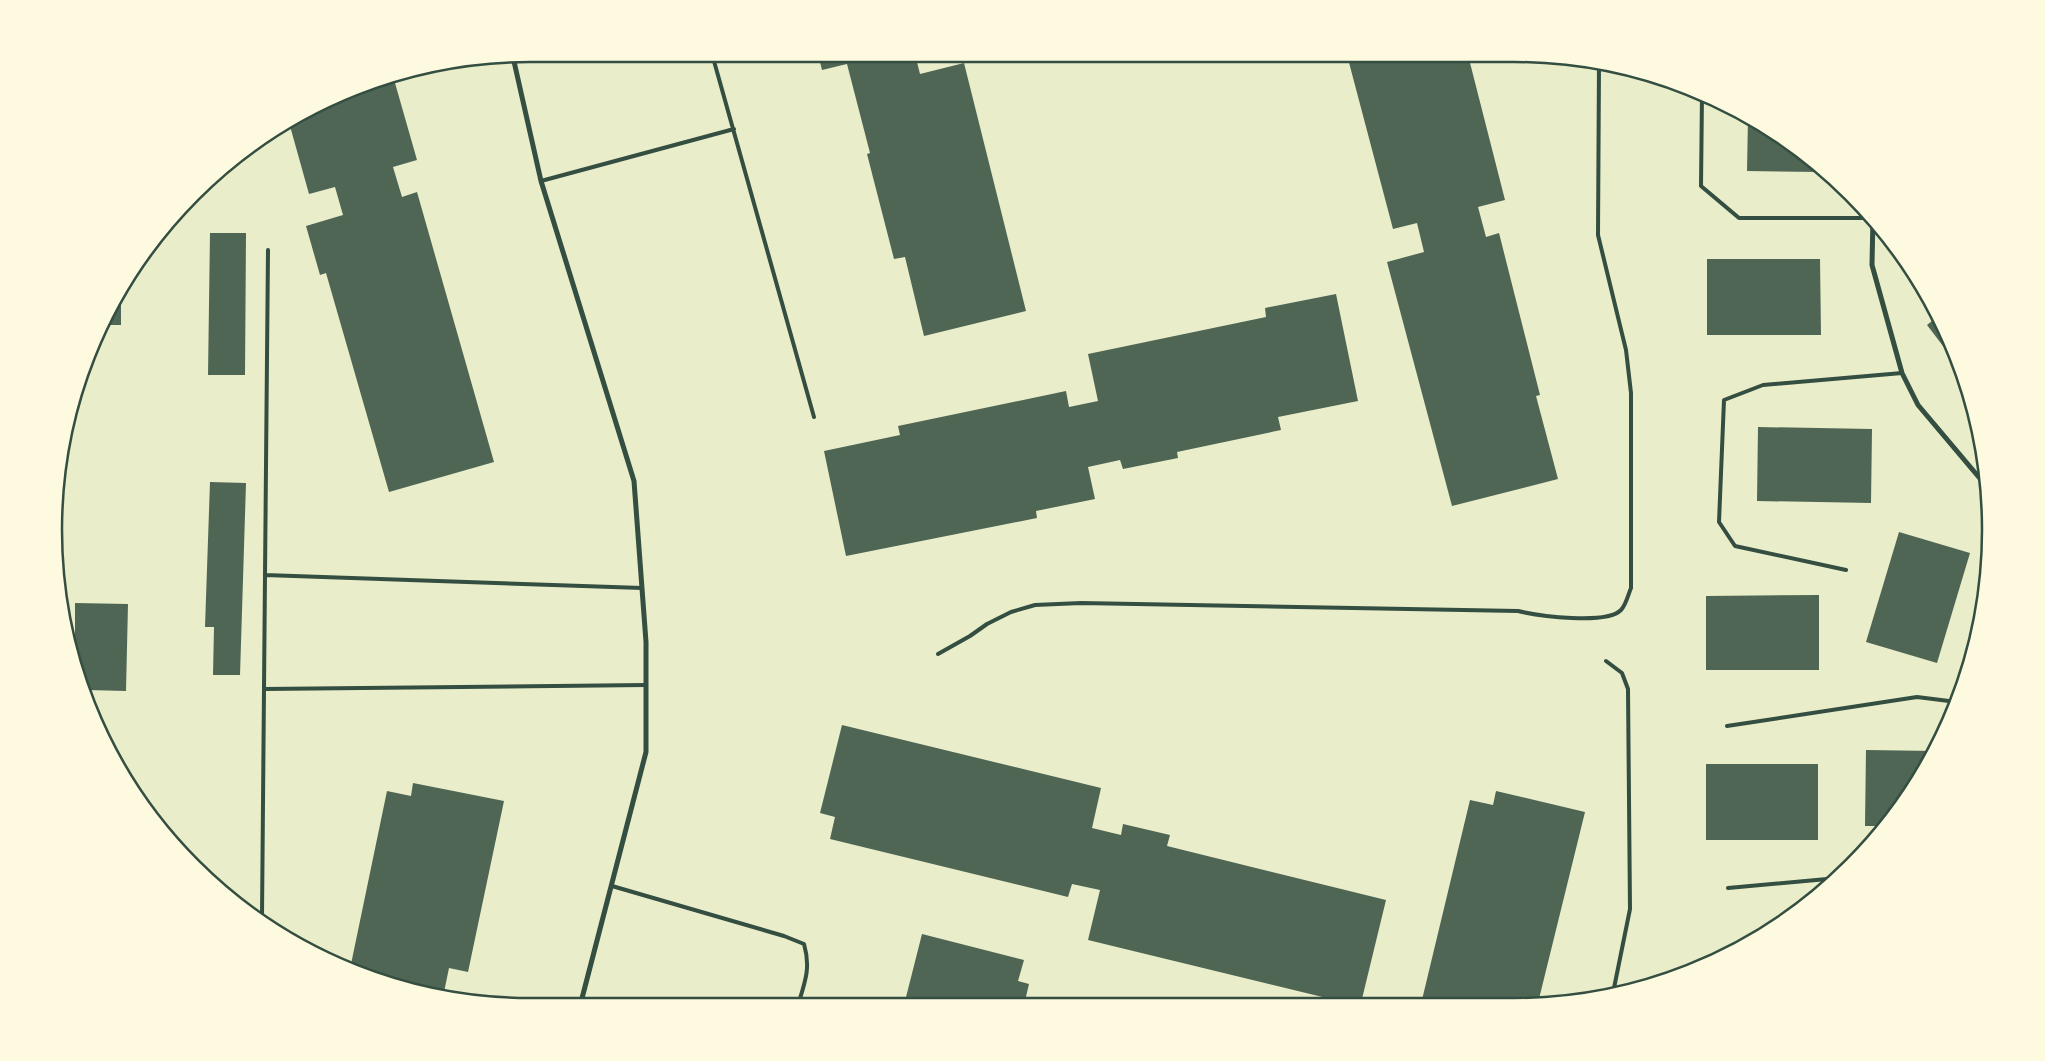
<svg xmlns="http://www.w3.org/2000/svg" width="2045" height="1061" viewBox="0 0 2045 1061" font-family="'Work Sans',sans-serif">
<rect width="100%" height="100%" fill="#e9edc9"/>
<path fill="#4f6655" d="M818,54H915L920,74L964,63L1026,311L924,336L905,257L894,259L867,154L870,153L847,64L822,70Z
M1347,55H1468L1505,200L1478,207L1486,237L1499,233L1540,395L1536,396L1558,479L1452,506L1387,262L1424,252L1417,223L1393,229Z
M393,76L417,160L393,167L402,197L417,192L494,462L389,492L326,273L320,275L306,226L343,215L335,187L309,194L290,126L377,79Z
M1748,117L1804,152L1821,167V172L1747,171Z
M210,233H246L245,375H208Z
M1707,259H1820L1821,335H1707Z
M121,290V325H102L110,311Z
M1336,294L1358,401L1278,417L1281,430L1177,452L1178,458L1123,469L1120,460L1088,467L1095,499L1036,511L1037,518L846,556L824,451L900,435L898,426L1066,391L1069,407L1098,401L1088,354L1266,317L1265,308Z
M1938,316L1963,371H1962L1927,325Z
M1758,427L1872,429L1871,503L1757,501Z
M210,482L246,483L240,675H213L214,627H205Z
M1899,532L1970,553L1937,663L1866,642Z
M1819,595V670H1706V596Z
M75,603L128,604L126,691L87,690L71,637H75Z
M842,725L1101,788L1092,828L1121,835L1123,824L1170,835L1167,846L1386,900L1361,1003L1339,997V1001L1088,940L1100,890L1072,884L1068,897L830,839L835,817L820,813Z
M1866,750L1936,751L1886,826H1865Z
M1706,764H1818V840H1706Z
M413,783L504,801L468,972L449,968L443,997L407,991L350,969L387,791L411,796Z
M1496,791L1585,812L1538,1003L1421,1004L1470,800L1493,805Z
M1762,928L1765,932L1735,949L1734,948Z
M922,934L1024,960L1018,981L1029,984L1024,1005H904Z"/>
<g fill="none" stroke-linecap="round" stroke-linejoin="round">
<path stroke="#344e41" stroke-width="4" d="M712,54L814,417
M1702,94L1701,186L1739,218H1873
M541,181L734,129
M268,250L265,575L642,588
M1846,570L1735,546L1719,522L1724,400L1763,385L1902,373
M938,654L970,636L987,624L1011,612L1035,605L1081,603L1518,611C1539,616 1606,625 1621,610C1626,605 1628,595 1631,588V393L1626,350L1598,235L1599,63
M1606,661L1622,673L1628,689L1630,909L1613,993
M264,689L646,685
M1727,726L1917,697L1957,702
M612,886L784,936L804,944C811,968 805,982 798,1005
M1728,888L1838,878
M262,917L265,575"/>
<path stroke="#344e41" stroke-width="5" d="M513,57L541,181L634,481L646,642V752L580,1006
M1873,216L1872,265L1902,373L1918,405L1988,488"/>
</g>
<path d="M0 0H2045V1061H0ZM530 62H1514A468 468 0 0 1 1982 530V530A468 468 0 0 1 1514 998H530A468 468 0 0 1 62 530V530A468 468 0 0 1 530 62Z" fill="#fefae0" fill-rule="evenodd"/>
<path fill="none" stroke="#344e41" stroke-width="2.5" d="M530 62H1514A468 468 0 0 1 1982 530V530A468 468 0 0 1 1514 998H530A468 468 0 0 1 62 530V530A468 468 0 0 1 530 62Z"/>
</svg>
